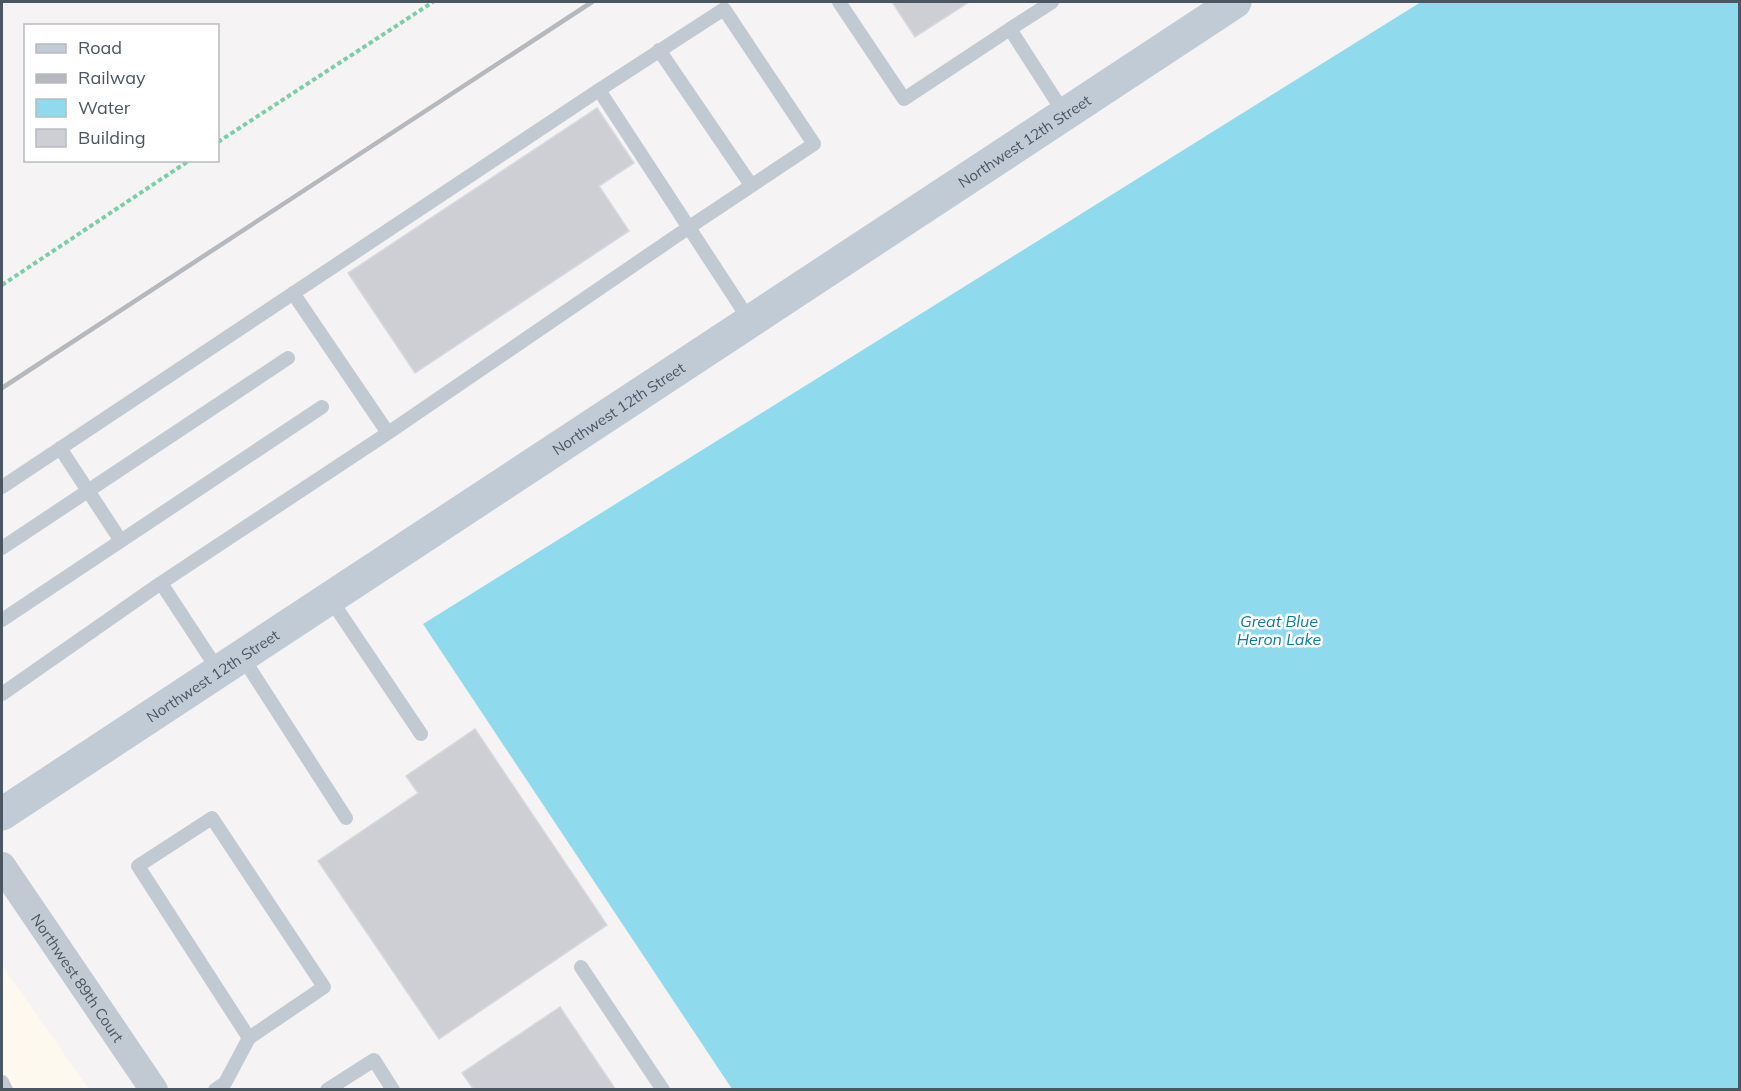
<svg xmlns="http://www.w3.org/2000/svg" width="1741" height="1091" viewBox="0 0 1741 1091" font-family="Mulish,sans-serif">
<rect width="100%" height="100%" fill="#f5f3f3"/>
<path fill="#fdf9ef" d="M2,965L89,1089H2Z"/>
<path fill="#90daee" d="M1421,2H1739V1089H732L423,624Z"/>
<path fill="#cdcfd5" stroke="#d7d9de" stroke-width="1.5" d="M892,2H969L915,37Z
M597,108L634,163L599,186L629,231L415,373L348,273Z
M475,729L607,925L439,1039L318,861L418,793L406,776Z
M560,1007L616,1090H474L462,1073Z"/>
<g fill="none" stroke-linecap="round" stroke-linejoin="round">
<path stroke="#7ad0a6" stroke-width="4" stroke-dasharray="4.5 3" stroke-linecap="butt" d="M218,142L433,2
M2,285L190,160"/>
<path stroke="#c1cad2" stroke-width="14" d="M839,2L904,99L1010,29
M1052,2L1010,29L1064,113
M659,50L751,185
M293,293L388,433
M60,448L121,541
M2,487L599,90
M2,548L288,358
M329,597L421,734
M2,620L322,407
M241,655L346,818
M218,670L161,583L388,433L688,228L814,144L724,9L599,90L750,321
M2,694L161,583
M581,967L663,1090
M2,1082L6,1090
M215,1090L225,1083L249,1038L324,987L212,818L138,866L249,1038
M327,1090L374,1060L393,1090"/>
<path stroke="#c1cad2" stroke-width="28" id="s1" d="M2,866L154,1090"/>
<path stroke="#c1cbd6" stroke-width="33" id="s2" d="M2,814L1235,2"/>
<path stroke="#b5b8bd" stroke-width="4.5" d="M2,388L592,2"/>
</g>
<g text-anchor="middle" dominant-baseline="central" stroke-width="5" stroke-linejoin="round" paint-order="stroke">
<g font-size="15" fill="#4a5661" stroke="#fff">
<text stroke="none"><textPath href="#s2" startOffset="1224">Northwest 12th Street</textPath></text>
<text stroke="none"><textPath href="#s2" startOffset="738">Northwest 12th Street</textPath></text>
<text stroke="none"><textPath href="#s2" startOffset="252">Northwest 12th Street</textPath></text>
<text stroke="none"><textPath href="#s1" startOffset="135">Northwest 89th Court</textPath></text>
</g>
<g font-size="16" font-style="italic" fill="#0c7c9b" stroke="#fff">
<text x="1279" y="621">Great Blue<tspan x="1279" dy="18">Heron Lake</tspan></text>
</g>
</g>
<rect width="1741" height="1091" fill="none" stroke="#4a5661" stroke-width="6"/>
<rect x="24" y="24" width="195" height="138" fill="#ffffff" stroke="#b7bbc0" stroke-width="1.5"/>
<rect x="36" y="44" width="30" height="9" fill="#c1cbd6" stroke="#b7bbc0" stroke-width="1.5"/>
<text x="78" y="54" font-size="18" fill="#4a5661">Road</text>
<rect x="36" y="74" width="30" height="9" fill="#b5b8bd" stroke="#b7bbc0" stroke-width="1.5"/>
<text x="78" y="84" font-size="18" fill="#4a5661">Railway</text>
<rect x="36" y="99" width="30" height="18" fill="#90daee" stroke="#b7bbc0" stroke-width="1.5"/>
<text x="78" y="114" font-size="18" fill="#4a5661">Water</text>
<rect x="36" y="129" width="30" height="18" fill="#cdcfd5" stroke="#b7bbc0" stroke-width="1.5"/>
<text x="78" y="144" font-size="18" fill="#4a5661">Building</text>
</svg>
